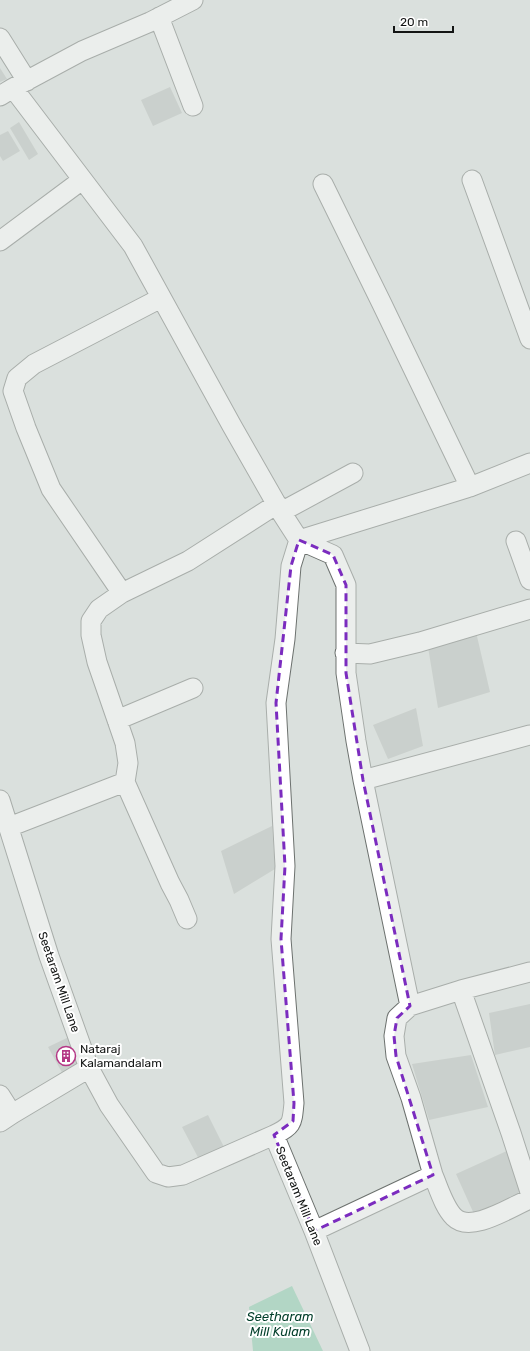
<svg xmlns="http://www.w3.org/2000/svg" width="530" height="1351" viewBox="0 0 530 1351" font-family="Rubik,sans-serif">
<rect width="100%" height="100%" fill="#dae0dd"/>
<path fill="#82caa8" d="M292,1286L323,1351H253L249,1307Z"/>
<path fill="#b7bdba" d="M0,68L7,79L0,82Z
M170,87L182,113L153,126L141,100Z
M19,122L38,154L29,160L10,128Z
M8,131L20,151L3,161L0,156V135Z
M476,632L490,692L438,708L428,647Z
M416,708L423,746L388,759L373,725Z
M272,826L275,869L234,894L221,851Z
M530,1004V1047L495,1055L489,1013Z
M71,1036L84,1065L65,1078L48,1047Z
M471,1055L488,1107L429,1120L412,1064Z
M208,1115L226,1151L201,1163L182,1127Z
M511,1149L526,1189L474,1214L456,1174Z"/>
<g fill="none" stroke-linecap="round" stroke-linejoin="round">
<defs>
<path id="minor" d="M159,17L193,106
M0,38L27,81
M13,88L82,51L150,22L193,0
M0,96L13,88L133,246L232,426L281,512L299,540L291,566L285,639L276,703L285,866L281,939L294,1103C292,1123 293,1126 274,1135
M472,180L530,339
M323,184L381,302L470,487
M0,241L82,180
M161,298L34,364L17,378L13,391L26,428L51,489L122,593L188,561L277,504
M281,512L353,473
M299,540L333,555L346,585V673L356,741L363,780L410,1006
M299,540L470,487L530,463
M516,541L530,580
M345,653L370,654L420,642L530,609
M117,720L193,688
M363,780L530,735
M125,782L170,883L179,900L187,919
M0,800L49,956L89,1068L109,1105L156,1173L168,1177L183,1175L274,1135L314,1231L360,1351
M9,827L125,782L128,763L125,743L97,662L91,635V621L99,609L122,593
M461,990L511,1133L530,1192
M0,1095L12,1114
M0,1122L12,1114L89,1068
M433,1175L411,1098L396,1056L394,1036L397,1018L410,1006L461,990L530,972
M314,1231L433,1175C439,1189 444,1207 454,1217C471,1234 512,1206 530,1199"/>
</defs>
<use href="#minor" stroke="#6c716e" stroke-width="21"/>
<use href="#minor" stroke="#fff" stroke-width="19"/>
</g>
<path d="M0 0H530V1351H0ZM299,540L333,555L346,585V673L363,780L410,1006L397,1018L394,1036L396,1056L433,1175L314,1231L274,1135L293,1121L294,1103L281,939L285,866L276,703L291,566Z" fill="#dae0dd" fill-opacity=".55" fill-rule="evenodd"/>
<path fill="none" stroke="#7b2cbf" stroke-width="3" stroke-dasharray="8 5" stroke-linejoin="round" d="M299,540L333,555L346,585V673L363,780L410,1006L397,1018L394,1036L396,1056L433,1175L314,1231L274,1135L293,1121L294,1103L281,939L285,866L276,703L291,566Z"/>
<defs>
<symbol id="building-ring" viewBox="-11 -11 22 22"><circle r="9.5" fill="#fff" stroke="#b53786" stroke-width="1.5"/><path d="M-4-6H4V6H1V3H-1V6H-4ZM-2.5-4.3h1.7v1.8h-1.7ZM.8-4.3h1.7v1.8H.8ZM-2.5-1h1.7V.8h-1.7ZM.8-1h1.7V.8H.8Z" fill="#b53786"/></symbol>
</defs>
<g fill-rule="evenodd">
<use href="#building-ring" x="55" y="1045" width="22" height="22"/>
</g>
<g text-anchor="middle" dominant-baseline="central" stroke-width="4" stroke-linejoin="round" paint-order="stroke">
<g font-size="12" fill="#131514" stroke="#fff">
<text transform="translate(59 982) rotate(71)">Seetaram Mill Lane</text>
<text transform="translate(299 1196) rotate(68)">Seetaram Mill Lane</text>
</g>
<g font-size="12" fill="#131514" stroke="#fff" text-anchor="start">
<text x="80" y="1049">Nataraj<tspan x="80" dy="14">Kalamandalam</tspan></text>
</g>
<g font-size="13" font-style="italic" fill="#003e29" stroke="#fff">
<text x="280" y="1316">Seetharam<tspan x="280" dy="15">Mill Kulam</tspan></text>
</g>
</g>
<path d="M394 26v6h59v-6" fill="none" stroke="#131514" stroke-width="2"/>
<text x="400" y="26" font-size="12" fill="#131514" stroke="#ffffff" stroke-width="3" paint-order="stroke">20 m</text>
</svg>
